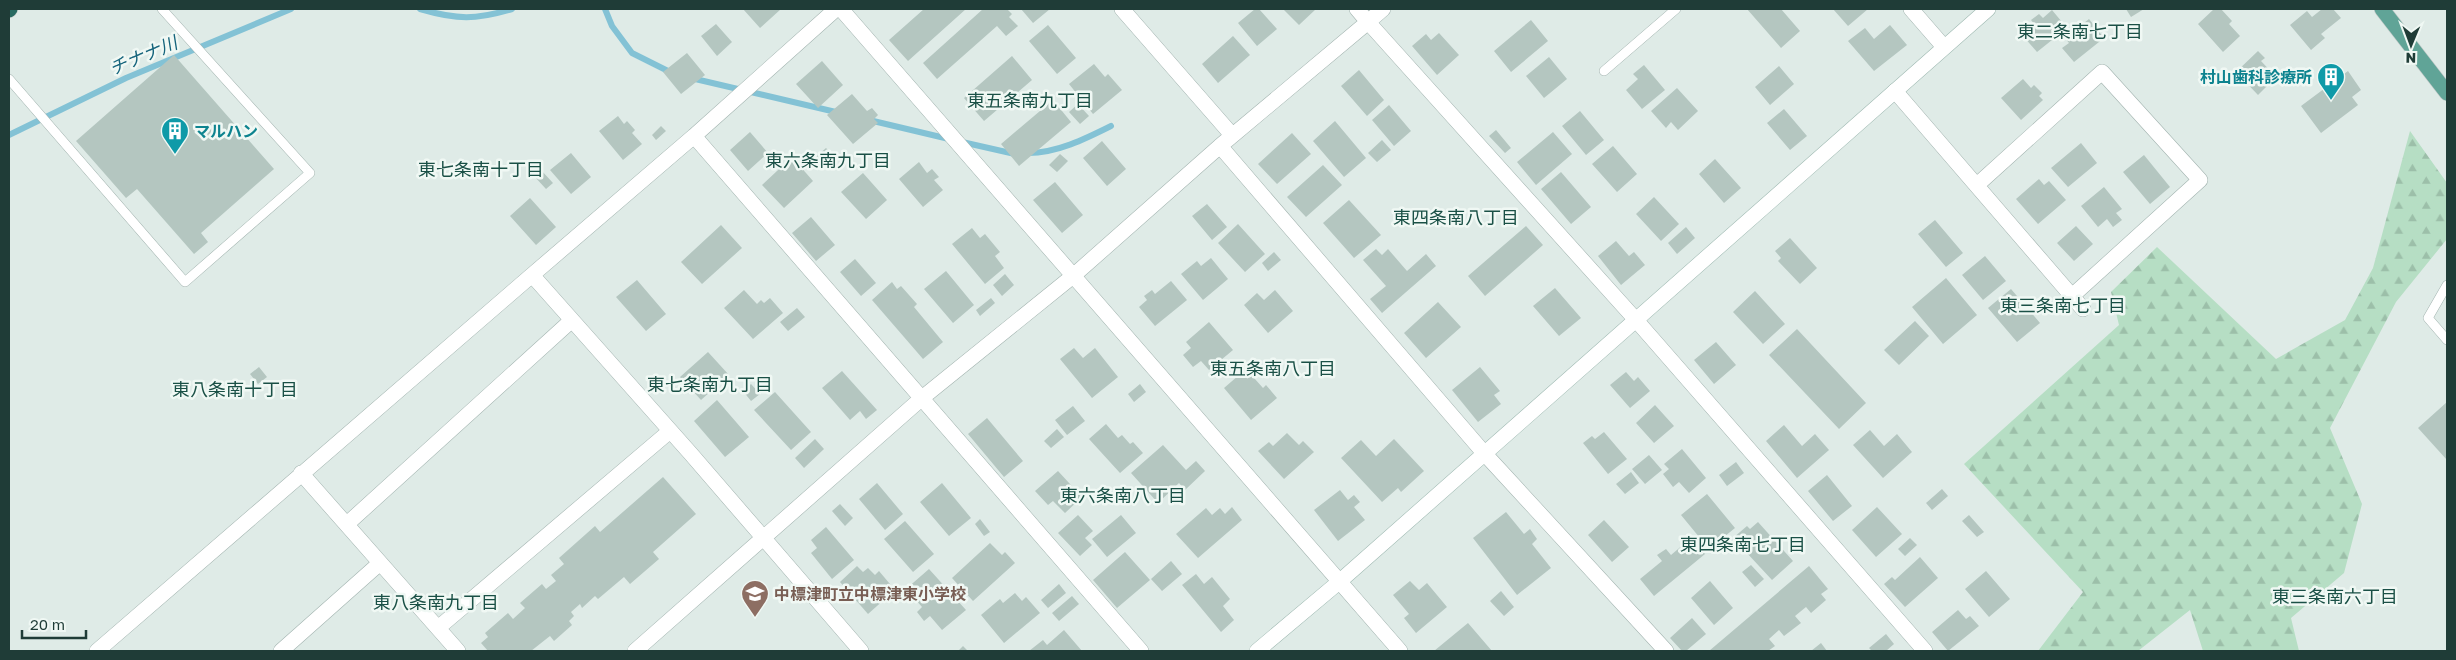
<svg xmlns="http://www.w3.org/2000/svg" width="2456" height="660" viewBox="0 0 2456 660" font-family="'Golos Text','Noto Sans JP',sans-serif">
<defs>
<pattern id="forest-firs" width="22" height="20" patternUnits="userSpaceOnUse" patternTransform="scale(1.25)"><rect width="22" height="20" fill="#b6dec4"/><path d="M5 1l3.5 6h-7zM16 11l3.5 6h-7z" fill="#9cbfa9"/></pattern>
</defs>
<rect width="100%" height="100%" fill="#dfebe7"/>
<path fill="url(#forest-firs)" d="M2410,131L2447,183V239L2396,302L2330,428L2362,504L2344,573L2291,618L2299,651H2203L2190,610L2138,651H2038L2083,592L1964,464L2119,325L2111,292L2157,247L2276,359L2345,320L2373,268Z"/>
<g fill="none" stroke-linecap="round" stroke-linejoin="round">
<path stroke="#83c2d5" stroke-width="6" d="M420,9C458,20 475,20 512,9
M605,9L612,26L632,53L672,73
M691,78L840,113
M869,120L949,139
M9,135L126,78L291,9
M962,142L1015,154
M1028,153C1057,153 1085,139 1111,126"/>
</g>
<path fill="#b4c6c0" d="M743,9H781L760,28Z
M924,9H966L908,61L889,40Z
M983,9H1007L1012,14L1009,17L1018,26L1006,36L997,26L937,79L923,63Z
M1021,9H1050L1033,23Z
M1255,9H1259L1277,29L1257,46L1238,23Z
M1283,9H1316L1299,25Z
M1747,9H1781L1800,31L1781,48Z
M1833,9H1868L1848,26Z
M2126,9H2144L2131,17Z
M2214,9H2221L2232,21L2229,24L2240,36L2223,52L2198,24Z
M2322,9H2333L2341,18L2321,34L2325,38L2311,50L2290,25L2307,11L2312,17Z
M2052,10L2067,28L2037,52L2022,35L2035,25L2031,20L2039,14L2043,18Z
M2089,19L2104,38L2074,62L2062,48L2069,43L2065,38Z
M1531,20L1548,41L1511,72L1494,51Z
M716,24L732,42L717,56L701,36Z
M1048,25L1076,58L1057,74L1029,41Z
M1890,25L1907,45L1874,71L1848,41L1865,28L1874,39Z
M1439,33L1459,55L1437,75L1412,46L1426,34L1431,40Z
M1233,36L1250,55L1218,83L1202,64Z
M2258,51L2265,58L2261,61L2276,77L2258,95L2236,72Z
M687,53L705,75L681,94L663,72Z
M174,55L274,169L201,233L208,242L194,254L137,189L126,198L76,141Z
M1012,56L1032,80L984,121L964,98Z
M1549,57L1567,79L1544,98L1526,76Z
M822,61L843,85L818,108L796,84Z
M1094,64L1105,77L1108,74L1122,90L1093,114L1069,84Z
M1644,65L1665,90L1642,109L1626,90L1638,79L1633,74Z
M1779,66L1794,84L1770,105L1755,87Z
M1359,70L1384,100L1367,116L1341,86Z
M2348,71L2361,90L2352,97L2358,105L2321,133L2301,106Z
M2023,79L2031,88L2034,85L2042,93L2039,96L2043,100L2021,120L2001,98Z
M1677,88L1698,111L1678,130L1671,122L1666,128L1651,111Z
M852,94L867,111L872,108L878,115L874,119L878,123L853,144L827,115Z
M1053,100L1071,122L1019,166L1001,144Z
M1078,104L1089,116L1080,124L1069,112Z
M1389,105L1411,131L1394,146L1372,120Z
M1784,109L1807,136L1790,150L1767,123Z
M1580,111L1604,140L1586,155L1562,126Z
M618,116L624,124L627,121L635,130L632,133L642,144L623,160L599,131Z
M1335,121L1366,158L1344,177L1313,141Z
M661,126L666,131L656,140L652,135Z
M1496,130L1511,148L1505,153L1489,136Z
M750,132L768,153L748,171L730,150Z
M1553,132L1572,154L1536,185L1517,162Z
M1292,133L1311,154L1277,184L1258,164Z
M1382,140L1391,150L1377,162L1368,153Z
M1102,141L1126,169L1107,186L1083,158Z
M2081,143L2097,163L2068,187L2051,168Z
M1613,146L1637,174L1617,192L1592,164Z
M826,148L836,158L826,166L817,156Z
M571,153L591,177L571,194L550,170Z
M1060,154L1068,161L1057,172L1049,165Z
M2144,155L2170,187L2150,204L2123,172Z
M792,157L813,181L784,208L762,185Z
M1715,159L1741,188L1724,203L1699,174Z
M919,162L927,173L932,169L939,177L934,180L943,190L923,207L899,179Z
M1323,165L1342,185L1306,217L1287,197Z
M541,170L553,183L546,189L534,176Z
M1561,172L1591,207L1571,224L1541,189Z
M863,173L887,200L866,219L841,192Z
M2039,179L2044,185L2049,181L2066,200L2038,224L2016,199Z
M1055,182L1083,215L1062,233L1033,200Z
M2104,187L2122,209L2116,213L2122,220L2113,227L2107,219L2098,227L2081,206Z
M1654,197L1679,224L1661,241L1636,214Z
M530,198L556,227L536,245L510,216Z
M1349,200L1381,235L1354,258L1323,223Z
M1207,204L1227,227L1212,240L1192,216Z
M811,217L835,245L816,261L792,233Z
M1935,220L1963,253L1946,267L1918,234Z
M1238,224L1265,254L1245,272L1218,243Z
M721,225L742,248L702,284L681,262Z
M1526,226L1543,245L1485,296L1468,276Z
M2076,226L2093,244L2074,261L2057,243Z
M1686,227L1695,238L1677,254L1668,243Z
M972,228L980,238L985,234L1000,252L995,256L1004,268L985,284L952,244Z
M1790,238L1817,268L1800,284L1778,261L1781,258L1775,251Z
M1616,241L1629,256L1634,252L1645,265L1621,285L1598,256Z
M1376,249L1382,255L1388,249L1407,271L1426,254L1436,266L1382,313L1370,299L1386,286L1363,260Z
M1274,252L1281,260L1268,271L1262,263Z
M1985,256L2006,281L1983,300L1962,275Z
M1211,258L1228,279L1203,300L1181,274L1197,261L1201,266Z
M855,259L876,283L861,296L840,272Z
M946,271L974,305L953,323L924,289Z
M1005,274L1014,285L1002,296L993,285Z
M1946,278L1977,315L1943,344L1912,307Z
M637,280L666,314L646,331L616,297Z
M1171,281L1187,300L1155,326L1139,307L1147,300L1144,296L1152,290L1155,294Z
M892,282L897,289L901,286L917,304L914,307L943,342L923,359L872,300Z
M1555,288L1581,318L1559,336L1533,306Z
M2011,289L2040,323L2017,342L1988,308Z
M744,290L757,304L761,300L764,303L770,298L783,313L753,339L724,308Z
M1275,290L1293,311L1268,333L1244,305L1257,293L1264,300Z
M1755,291L1785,324L1763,344L1733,312Z
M991,298L995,303L980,316L976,310Z
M1438,302L1461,327L1426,358L1404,333Z
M797,308L805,317L788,331L780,322Z
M1915,321L1929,336L1899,365L1884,350Z
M1209,322L1233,350L1209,370L1201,361L1193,367L1183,355L1191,348L1186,342Z
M1797,329L1866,403L1839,429L1769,355Z
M1716,342L1736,365L1714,384L1694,360Z
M1074,348L1083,358L1095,348L1118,377L1092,398L1060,359Z
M708,352L729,375L701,400L680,377Z
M259,367L267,377L258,384L250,374Z
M1480,367L1500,391L1494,395L1501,404L1478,422L1452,390Z
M1246,369L1263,388L1266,385L1277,398L1251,420L1224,388Z
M842,371L877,410L866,419L860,411L850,420L822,388Z
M1626,372L1634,381L1638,377L1650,391L1630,408L1610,385Z
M751,384L760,394L751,401L743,391Z
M1140,384L1146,392L1134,402L1128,394Z
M775,392L811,432L791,450L754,410Z
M717,400L749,437L725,457L694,421Z
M2447,402V460L2418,428Z
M1655,405L1674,426L1654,443L1636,423Z
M1073,406L1085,421L1067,435L1055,420Z
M987,418L1023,461L1004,477L968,434Z
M1106,424L1118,438L1122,435L1130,444L1133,442L1143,453L1120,473L1089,439Z
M1784,425L1802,446L1815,434L1829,450L1797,478L1766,441Z
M1057,429L1064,437L1051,448L1044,441Z
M1870,430L1884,446L1897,434L1912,452L1883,478L1853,445Z
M1604,432L1627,459L1608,474L1583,443L1592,436L1595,439Z
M1287,433L1299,445L1303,441L1314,452L1284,479L1258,451L1269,442L1273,446Z
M815,439L824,449L804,468L795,458Z
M1394,439L1424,471L1401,492L1398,488L1382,502L1341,458L1361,440L1376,456Z
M1163,445L1186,470L1196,461L1205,471L1185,490L1179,483L1158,503L1131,473Z
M1682,449L1706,478L1689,493L1679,482L1673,487L1663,474L1669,469L1664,464Z
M1649,455L1662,470L1645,484L1632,469Z
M1736,462L1744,473L1727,486L1719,475Z
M1058,471L1082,497L1065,513L1053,501L1048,505L1035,491Z
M1631,472L1639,483L1625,494L1616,484Z
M1827,475L1852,506L1833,521L1808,491Z
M663,477L696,514L653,552L659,559L630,584L624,577L598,599L595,596L582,608L580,604L571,612L574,616L569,621L572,625L554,641L550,636L531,651H488L481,643L488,637L485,633L508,613L513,619L525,608L520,603L542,584L546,589L556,581L551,575L564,564L559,558L595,526L600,532Z
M877,483L903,514L885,530L859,499Z
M942,483L971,518L949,536L920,502Z
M1942,489L1948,496L1932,510L1926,503Z
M1340,490L1348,500L1354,495L1360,502L1354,507L1365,520L1338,541L1314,510Z
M1707,494L1735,528L1709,549L1681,515Z
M840,504L853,518L845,526L832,511Z
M1232,507L1242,520L1198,558L1176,534L1206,508L1212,515L1220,508L1225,514Z
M1877,507L1902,534L1876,557L1852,530Z
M1506,512L1524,534L1530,529L1537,539L1532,544L1551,568L1517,595L1473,538Z
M1078,515L1093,531L1085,538L1092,545L1080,556L1058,533Z
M1121,515L1136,533L1107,557L1092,539Z
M1969,515L1984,532L1977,537L1962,521Z
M980,519L990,532L984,536L975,524Z
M1604,520L1629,547L1612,562L1588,535Z
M905,521L934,554L913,572L884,539Z
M1758,522L1793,561L1772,580L1733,538L1747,526L1750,529Z
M826,527L854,560L832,579L811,553L817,548L811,540Z
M1691,538L1705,554L1654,596L1640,579L1662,561L1657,555L1666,549L1671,555Z
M1910,538L1917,545L1905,556L1898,549Z
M990,543L1002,555L1005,552L1015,563L973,601L952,578Z
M1125,552L1150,580L1117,608L1093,580Z
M1920,557L1938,578L1905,607L1884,584L1892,577L1895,580Z
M1171,561L1182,574L1162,591L1151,579Z
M1751,565L1764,579L1755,587L1742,572Z
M857,566L863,572L868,568L875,575L879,571L895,590L868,614L840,582Z
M1809,566L1828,589L1821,594L1826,600L1811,613L1806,607L1795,616L1801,623L1784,636L1779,630L1769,639L1775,646L1768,651H1709Z
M929,569L966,610L942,630L930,616L924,621L917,612L922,607L906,589Z
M1986,571L2010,599L1989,617L1965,589Z
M1196,574L1204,584L1212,577L1230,599L1223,606L1234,620L1221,632L1182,585Z
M1410,581L1419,590L1427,583L1447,607L1416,633L1404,618L1409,614L1393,595Z
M1710,581L1733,608L1714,625L1691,598Z
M1059,584L1066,593L1048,608L1041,600Z
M1501,591L1514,607L1504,616L1490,601Z
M1015,593L1022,601L1026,597L1040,613L1004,643L981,615L1000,599L1003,603Z
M1072,596L1079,604L1059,621L1052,613Z
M1958,610L1966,619L1970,616L1979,626L1948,651L1932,632Z
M1692,618L1706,634L1686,651H1682L1670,638Z
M1468,623L1492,651H1434Z
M1064,630L1082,651H1029L1043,640L1047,645Z
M1886,634L1894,644L1886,651H1872L1869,648Z
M1821,643L1827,651H1811Z
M963,646L968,651H958Z"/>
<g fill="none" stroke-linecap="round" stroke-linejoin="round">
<defs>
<path id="lane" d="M1604,71L1676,9
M9,79L185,282L310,173L162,9
M2447,285L2428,318L2447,340"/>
<path id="street" d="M841,9L1400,651
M1122,9L1232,135
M1357,9L1368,22L1383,9
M1911,9L1944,47
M1895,91L2083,309
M694,136L836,9
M1220,146L1484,453L1666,651
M1977,185L2102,72L2200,180L2072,296
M532,275L694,136L1141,651
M301,473L458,651
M347,524L572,320
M438,628L670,431
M97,651L532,275L691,454L861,651
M281,651L380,563
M635,651L922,398L1073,276L1220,146L1368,22L1636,320L1925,651"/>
<path id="secondary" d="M1257,651L1339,582L1988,9"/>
<path id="primary" d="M2382,9L2447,93"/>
<path id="highway" d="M9,10L10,9"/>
</defs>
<use href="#lane" stroke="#a2b3af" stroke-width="10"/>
<use href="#street" stroke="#a2b3af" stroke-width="16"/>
<use href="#secondary" stroke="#9db8b0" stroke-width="16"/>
<use href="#primary" stroke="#c0c8c7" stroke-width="16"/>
<use href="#highway" stroke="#c0c8c7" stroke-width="16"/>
<use href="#lane" stroke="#fff" stroke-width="9"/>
<use href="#street" stroke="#fff" stroke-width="15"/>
<use href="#secondary" stroke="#fff" stroke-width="15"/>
<use href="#primary" stroke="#60a497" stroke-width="15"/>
<use href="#highway" stroke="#296b62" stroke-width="15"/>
</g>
<defs>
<symbol id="building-pin" viewBox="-11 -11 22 30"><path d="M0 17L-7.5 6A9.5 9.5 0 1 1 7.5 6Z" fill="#0f9aa8" stroke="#f0f8f4"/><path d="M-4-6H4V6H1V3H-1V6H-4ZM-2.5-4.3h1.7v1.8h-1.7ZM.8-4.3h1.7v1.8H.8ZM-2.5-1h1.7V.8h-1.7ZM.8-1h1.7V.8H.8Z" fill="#fff"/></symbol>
<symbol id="school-pin" viewBox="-11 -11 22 30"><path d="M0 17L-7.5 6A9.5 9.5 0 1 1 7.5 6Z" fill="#8d6e63" stroke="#f0f8f4"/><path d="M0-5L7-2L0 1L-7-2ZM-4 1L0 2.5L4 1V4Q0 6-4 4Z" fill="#fff"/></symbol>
</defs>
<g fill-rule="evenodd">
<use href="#building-pin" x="2315" y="61" width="32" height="43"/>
<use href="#building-pin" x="159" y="115" width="32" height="43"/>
<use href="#school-pin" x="739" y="578" width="32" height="43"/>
</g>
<g text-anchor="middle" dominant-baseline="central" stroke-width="5" stroke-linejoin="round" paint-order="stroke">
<g font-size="16" font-weight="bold" fill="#0d838f" stroke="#f0f8f4" text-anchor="end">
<text x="2312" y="77">村山歯科診療所</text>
<text x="194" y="131" text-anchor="start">マルハン</text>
</g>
<g font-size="16" font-weight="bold" fill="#785e54" stroke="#f0f8f4" text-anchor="start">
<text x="774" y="594">中標津町立中標津東小学校</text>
</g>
<g font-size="18" fill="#1a5046" stroke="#f0f8f4">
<text x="2080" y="31">東二条南七丁目</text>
<text x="1030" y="100">東五条南九丁目</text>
<text x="828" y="160">東六条南九丁目</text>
<text x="481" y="169">東七条南十丁目</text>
<text x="1456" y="217">東四条南八丁目</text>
<text x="2063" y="305">東三条南七丁目</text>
<text x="1273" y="368">東五条南八丁目</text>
<text x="710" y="384">東七条南九丁目</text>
<text x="235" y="389">東八条南十丁目</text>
<text x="1123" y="495">東六条南八丁目</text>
<text x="1743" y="544">東四条南七丁目</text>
<text x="2335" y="596">東三条南六丁目</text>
<text x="436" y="602">東八条南九丁目</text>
</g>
<g font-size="18" font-style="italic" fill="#15647c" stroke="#f0f8f4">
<text transform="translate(143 55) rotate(-23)">チナナ川</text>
</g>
</g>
<rect width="2456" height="660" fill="none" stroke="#1f3c37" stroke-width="20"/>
<g transform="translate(2411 45) rotate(181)" stroke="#f0f8f4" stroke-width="4" paint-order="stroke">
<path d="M0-4L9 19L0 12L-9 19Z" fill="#1f3c37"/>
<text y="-8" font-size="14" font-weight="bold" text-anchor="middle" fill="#1f3c37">N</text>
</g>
<path d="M22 630v8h64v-8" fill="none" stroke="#1f3c37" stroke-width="2.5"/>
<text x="30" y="630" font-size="15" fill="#1f3c37" stroke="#f0f8f4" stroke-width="4" paint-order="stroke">20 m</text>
</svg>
